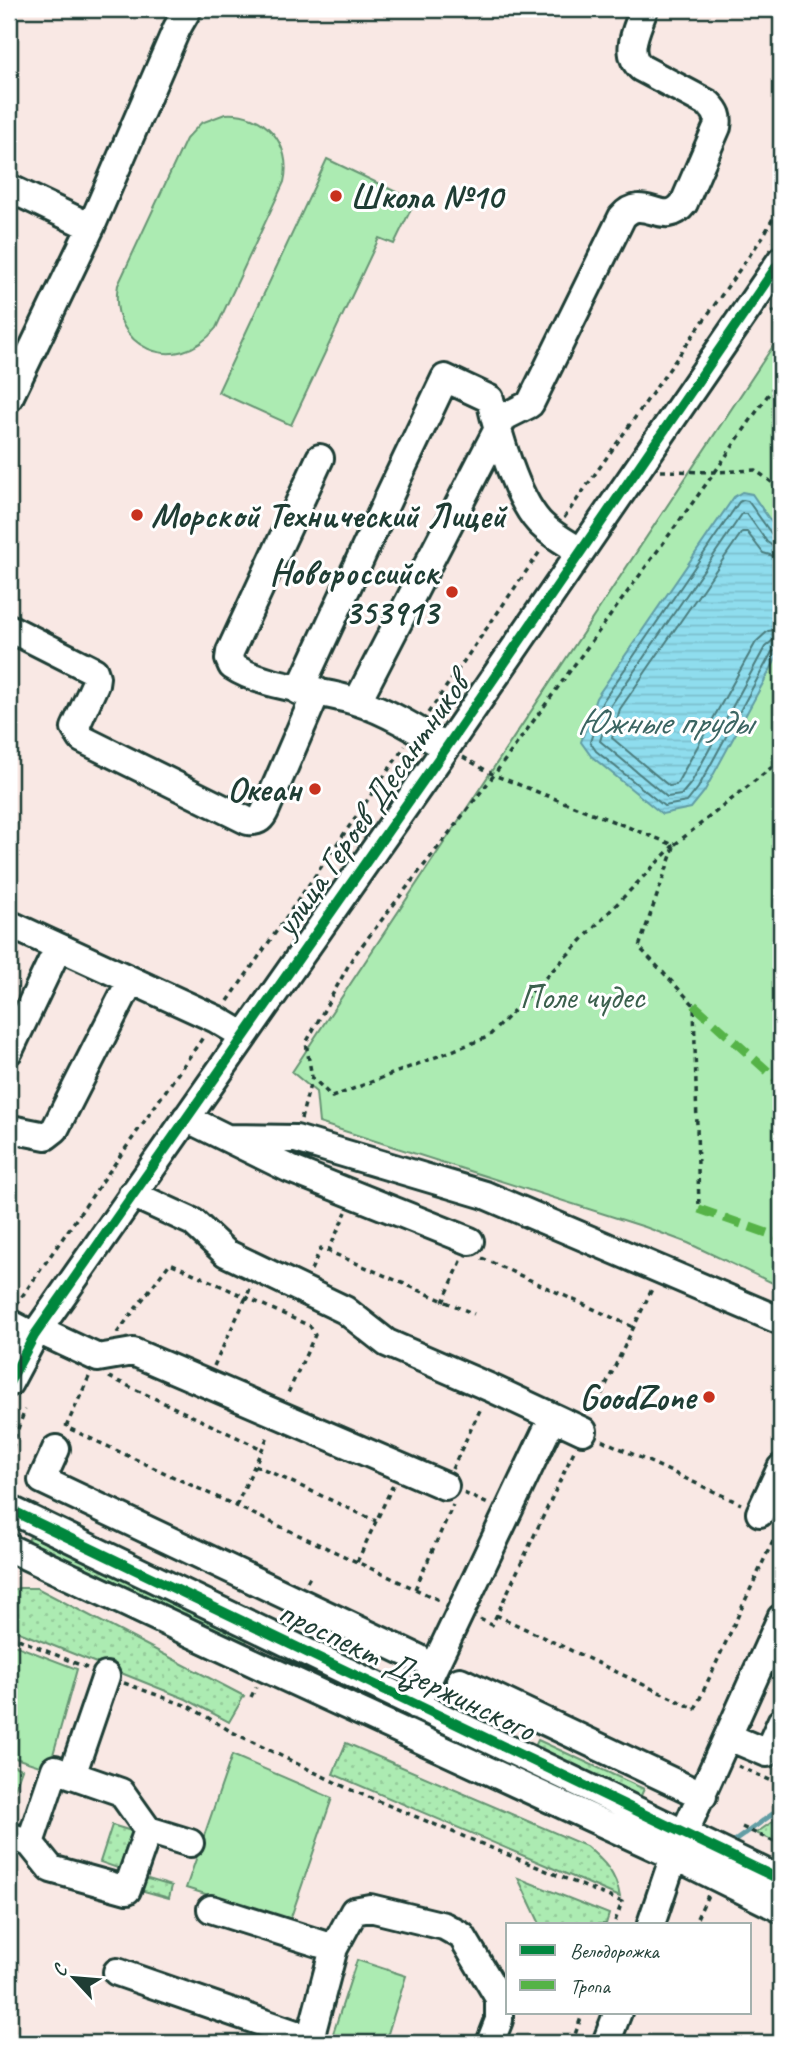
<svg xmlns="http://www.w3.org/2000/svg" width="790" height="2052" viewBox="0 0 790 2052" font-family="Caveat,sans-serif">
<defs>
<pattern id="grass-dots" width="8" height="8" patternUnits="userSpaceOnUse" patternTransform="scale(1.75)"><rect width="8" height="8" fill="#acebb2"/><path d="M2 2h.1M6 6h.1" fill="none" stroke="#94ca9a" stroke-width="1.8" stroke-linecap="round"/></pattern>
<pattern id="water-rules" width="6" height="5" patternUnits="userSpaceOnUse" patternTransform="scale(1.75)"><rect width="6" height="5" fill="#8fddee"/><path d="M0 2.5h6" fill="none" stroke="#7bbfcd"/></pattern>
</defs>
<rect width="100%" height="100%" fill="#f9e8e4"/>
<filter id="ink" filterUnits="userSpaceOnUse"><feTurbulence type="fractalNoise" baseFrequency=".0143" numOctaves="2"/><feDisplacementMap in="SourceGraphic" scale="14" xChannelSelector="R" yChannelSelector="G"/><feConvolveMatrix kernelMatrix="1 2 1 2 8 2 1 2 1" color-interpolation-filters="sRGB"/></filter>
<g filter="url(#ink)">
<path fill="url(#grass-dots)" stroke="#669473" stroke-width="2" d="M32,1533L249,1635L244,1647L26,1544Z
M19,1588H37L244,1696L229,1722L186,1699L9,1628V1591Z
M435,1692L475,1711L471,1721L430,1701Z
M538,1740L644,1789L639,1800L533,1751Z
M346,1743L586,1846C604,1861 616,1873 620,1897L333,1774Z
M12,1765L22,1769L9,1805V1773Z
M781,1816V1844L756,1833Z
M112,1825L138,1833L126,1871L100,1862Z
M141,1877L172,1886L169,1898L137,1889Z
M518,1878L609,1914L606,1924H540Z"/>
<path fill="#acebb2" stroke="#669473" stroke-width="2" d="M225,114C264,111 293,144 284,182L216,328C177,378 107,348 118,285L186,139L201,123Z
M327,159L415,201L394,244L379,238L291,425L218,392Z
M781,334V1287L688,1243L645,1227L319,1123L316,1092L292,1072Z
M9,1643L77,1669L49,1769L9,1756Z
M232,1755L332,1798L290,1920L186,1888Z
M357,1960L406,1976L385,2043H330Z"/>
<path fill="url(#water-rules)" stroke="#629da4" stroke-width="2" d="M742,492L752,494L781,536V650L704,792L691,808L662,814L591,756L581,742L596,698L734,497Z"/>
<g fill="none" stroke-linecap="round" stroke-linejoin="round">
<path stroke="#4c7d7e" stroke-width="2" d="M781,539L773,536L748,501L743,500L739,502L603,701L590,742L596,751L664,806L687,802L698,788L772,652L781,648
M781,547H774L767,542L747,514H742L611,705L600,741L667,797L681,795L691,783L765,647L772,641L781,639
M781,558L763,553L747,532H742L620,709L612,738L669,786L676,785L756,642L768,631L781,629"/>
<path stroke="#629da4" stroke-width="5" d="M729,1845L781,1808"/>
<defs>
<path id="minor" d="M9,188L91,227
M9,398L91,227L177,28L188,9
M320,458L230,652L229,659L232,666C265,688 317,689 355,701C387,711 418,730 446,748
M387,500L445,378L490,399C498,434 516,497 539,522C550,534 567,543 580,551
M9,628L94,671L96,677L95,684L75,728L82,739L248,821C259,822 262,818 266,809L317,691
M299,691L394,486
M357,702L504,417L530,404L622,217C643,192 664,230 684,203L717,127C719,117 717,112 709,104L641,68C623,52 638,28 644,9
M9,924L216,1019L243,1035
M9,1051L58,948
M186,1118L290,1169L470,1241
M9,1134L16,1130L46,1136L55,1129L131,980
M227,1138L296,1139L485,1195L781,1321
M132,1194L193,1222L226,1253L345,1310L387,1343L491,1388L583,1431
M9,1323L34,1336
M38,1330L98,1358L133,1352L445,1486
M9,1383L34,1336L446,748L781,260
M56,1449L42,1480L418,1658
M9,1509L781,1880
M760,1513L781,1468
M9,1548L265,1668L674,1856L781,1909
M460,1681L703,1796
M416,1705L553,1417
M729,1737L767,1753L781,1722
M72,1775L106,1676
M9,1836L30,1843L51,1869L127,1890L148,1830L190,1843
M30,1843L55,1769L121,1792L148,1830
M211,1909L334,1948
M651,1924L674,1856L781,1618
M117,1972L310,2039V2043
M310,2039L334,1948L354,1911L370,1908L444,1926L462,1936L499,1998V2020L490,2043
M606,2043L618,2012"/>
</defs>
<use href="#minor" stroke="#1f3d34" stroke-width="32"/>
<path stroke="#1f3d34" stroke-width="3.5" stroke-dasharray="5 5" stroke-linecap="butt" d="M772,312L781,310
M661,471L715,472L755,470L781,489
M564,518L764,235L781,203
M428,713L541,550
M463,757L494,775L674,845L781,760
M674,845L488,1037L332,1097L312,1077L306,1043L353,957L494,775L715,472L781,376
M674,847L639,947L694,1005L699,1209
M228,1001L405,746
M301,1119L312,1077
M328,1252L346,1212
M482,1258L633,1327
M311,1270L321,1248L474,1314
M443,1302L462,1259
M16,1305L204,1036
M117,1333L170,1263L310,1326L315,1335L287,1395
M214,1366L251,1287
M89,1377L66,1427L441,1601
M109,1377L262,1449
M593,1412L653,1287
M602,1440L741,1504
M255,1465L376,1521
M452,1469L482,1406
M15,1488C6,1460 15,1436 25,1410
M464,1493L488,1504
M236,1506L269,1434
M357,1562L393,1485
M307,1582L311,1575
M415,1589L453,1505
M496,1615L695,1709L781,1523
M480,1619L492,1625L574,1451
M9,1635L87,1668
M124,1683L190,1707L232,1732L349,1789L622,1902L614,1924
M251,1697L256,1687
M738,1766L781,1785
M742,1827L781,1845
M697,1918L708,1895
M572,2043L583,2012"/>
<use href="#minor" stroke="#fff" stroke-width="26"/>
<path stroke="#55b346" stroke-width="9" stroke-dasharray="18 9" stroke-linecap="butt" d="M780,761L781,762
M694,1005L781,1083
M699,1209L781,1238"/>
<defs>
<path id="cycleway" d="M9,1383L34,1336L446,748L781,260
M9,1509L781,1880"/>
</defs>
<use href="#cycleway" stroke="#fff" stroke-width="15"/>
<use href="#cycleway" stroke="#00873e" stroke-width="10"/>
</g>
</g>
<g fill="#c8321e" stroke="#fff" stroke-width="2.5">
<circle cx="336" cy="196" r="7"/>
<circle cx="137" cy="515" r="7"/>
<circle cx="452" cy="592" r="7"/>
<circle cx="315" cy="789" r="7"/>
<circle cx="709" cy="1397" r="7"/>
</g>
<g text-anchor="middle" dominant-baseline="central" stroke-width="6" stroke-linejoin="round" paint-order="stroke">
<g font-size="35" font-weight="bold" fill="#1f3d34" stroke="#fff" text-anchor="end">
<text x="350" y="196" text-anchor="start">Школа №10</text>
<text x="151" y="515" text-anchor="start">Морской Технический Лицей</text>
<text x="438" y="572">Новороссийск<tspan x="438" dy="40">353913</tspan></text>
<text x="301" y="789">Океан</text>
<text x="695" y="1397">GoodZone</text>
</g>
<g font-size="35" fill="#1f3d34" stroke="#fff">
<text transform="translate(371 805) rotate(-55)">улица Героев Десантников</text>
<text transform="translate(407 1670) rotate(26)">проспект Дзержинского</text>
</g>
<g font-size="35" fill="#3b604d" stroke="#fff">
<text x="582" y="996">Поле чудес</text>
</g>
<g font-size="37" font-style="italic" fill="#3b6562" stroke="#fff">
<text x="664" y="721">Южные пруды</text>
</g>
</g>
<rect width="790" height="2052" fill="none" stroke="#fff" stroke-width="35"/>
<rect x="18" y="18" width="755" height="2017" fill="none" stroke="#1f3d34" stroke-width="2.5" filter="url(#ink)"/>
<rect x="506" y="1923" width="245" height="91" fill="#ffffff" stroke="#a5b1ae" stroke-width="2"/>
<rect x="520" y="1945" width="35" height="10" fill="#00873e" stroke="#a5b1ae" stroke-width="2"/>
<text x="570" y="1958" font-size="21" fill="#1f3d34">Велодорожка</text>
<rect x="520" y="1980" width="35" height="10" fill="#55b346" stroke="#a5b1ae" stroke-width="2"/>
<text x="570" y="1993" font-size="21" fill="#1f3d34">Тропа</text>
<g transform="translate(74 1978) rotate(296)" stroke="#ffffff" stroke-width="5" paint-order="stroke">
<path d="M0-5L12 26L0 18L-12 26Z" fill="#1f3d34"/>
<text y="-10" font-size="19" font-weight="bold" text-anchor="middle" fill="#1f3d34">С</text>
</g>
</svg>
